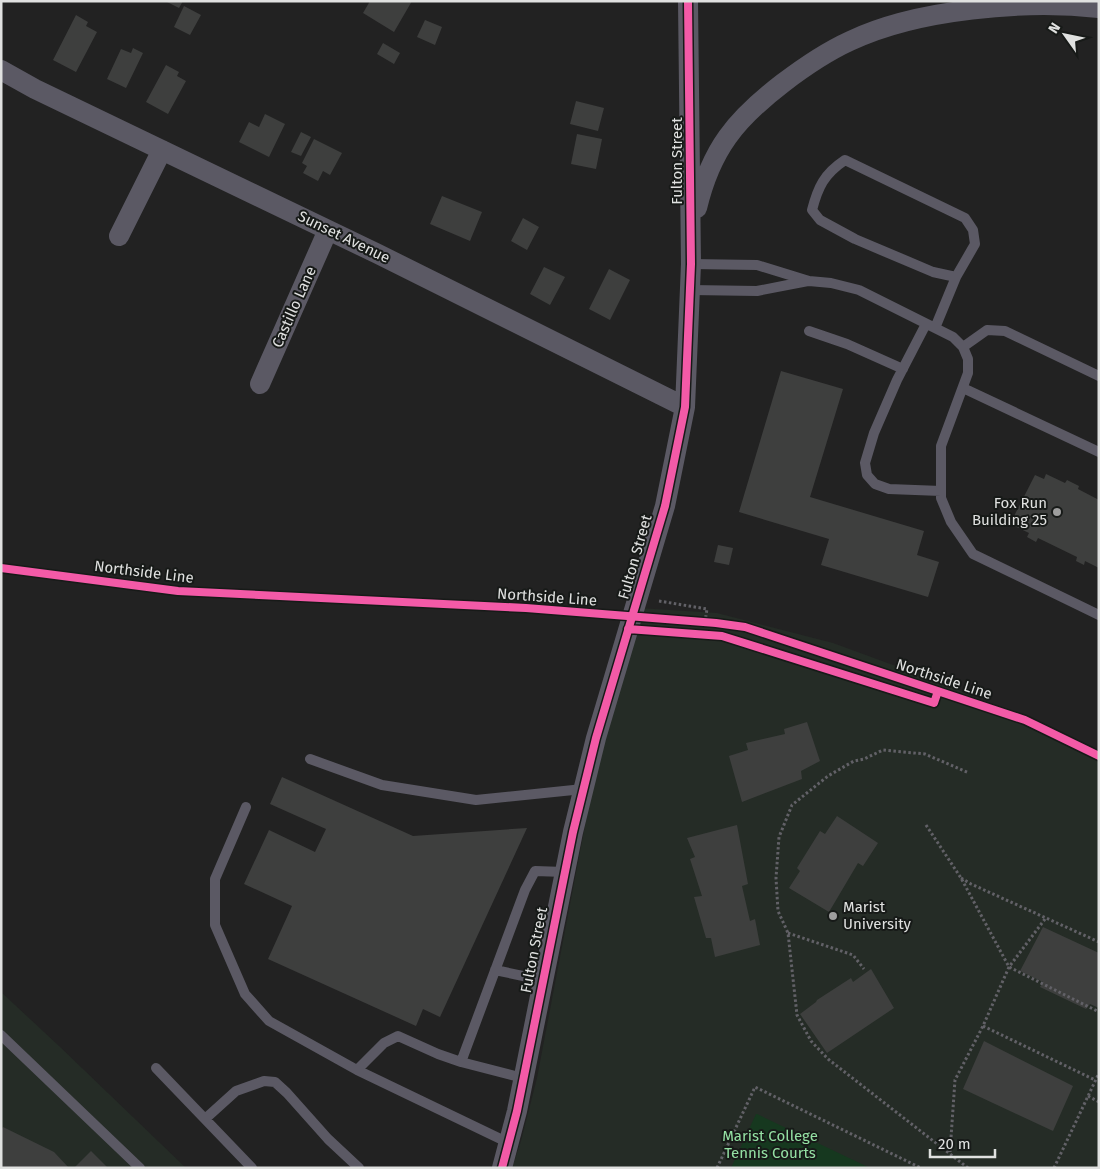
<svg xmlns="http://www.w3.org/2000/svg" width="1100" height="1169" viewBox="0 0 1100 1169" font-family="'Fira Sans',sans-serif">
<rect width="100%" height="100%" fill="#222"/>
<path fill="#252c26" d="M639,608L717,613L833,643L945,684L1099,754V1168H512L521,1141L537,1078L599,752Z
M1,992L59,1046L186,1168H1Z"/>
<path fill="#16381f" d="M756,1114H757L870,1168H731Z"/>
<path fill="#3e3f3e" d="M165,1H183L179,8Z
M370,1H412L394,32L363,13Z
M184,6L201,15L190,35L174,27Z
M76,15L88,22L86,26L97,32L76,72L53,60Z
M425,20L442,27L435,45L417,37Z
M383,43L400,53L394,64L377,54Z
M133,48L143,53L126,88L107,79L121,49L131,53Z
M166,65L179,72L177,76L186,81L168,114L146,102Z
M576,101L604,108L598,131L570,124Z
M265,114L285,124L269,157L239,142L249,122L259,127Z
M301,132L311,137L301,156L291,152Z
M577,134L602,139L596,169L571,164Z
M314,139L342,153L330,175L323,171L318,181L303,173L307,166L302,163Z
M442,196L482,212L470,241L430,224Z
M523,218L539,227L527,250L511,241Z
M544,267L565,277L550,305L530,294Z
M609,269L630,280L610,320L589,309Z
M781,371L843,389L810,497L924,531L917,555L939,562L928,597L821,565L829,539L739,512Z
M1046,474L1065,483L1067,480L1079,486L1078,489L1099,500V568L1085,561L1084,565L1076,561L1077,557L1038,538L1036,542L1027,537L1029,533L1010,524L1035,475L1044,479Z
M718,545L733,548L729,565L714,562Z
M807,722L820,761L801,771L802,779L742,802L729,756L748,750L746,743L785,734L784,729Z
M282,777L413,836L527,828L440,1017L423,1009L416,1026L268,959L292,906L244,884L269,830L315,852L326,829L270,804Z
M837,816L878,843L863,866L858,863L829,912L789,888L800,871L797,868L820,831L825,834Z
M737,825L748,884L742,886L750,921L755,919L760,945L715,957L711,938H706L694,897L702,896L690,859L695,857L687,838Z
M1043,927L1099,953V1008L1090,1004L1086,1009L1040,987L1043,982L1020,971Z
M871,969L894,1008L827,1053L800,1014L816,1002L817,1000L851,978L853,982Z
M984,1041L1073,1086L1053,1131L963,1089Z
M3,1127L54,1152L69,1168H1V1130Z
M91,1151L108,1168H74Z"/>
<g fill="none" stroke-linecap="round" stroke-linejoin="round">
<path stroke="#626167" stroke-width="3" stroke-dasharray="2.5 2.5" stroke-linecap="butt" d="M659,601L707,609L705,622
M926,825L961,878L1009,967L1099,1012
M961,878L971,884L1099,942
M788,933L853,955L864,969
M983,1026L1095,1080
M1088,1096L1099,1102
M950,1152L955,1080L983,1026L1009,967L1045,919
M717,1168L755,1087L921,1168
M968,1168L828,1059L811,1041L797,1015L788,933L778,911L776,878L779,837L792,805L828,776L854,761L864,759L883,750L925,754L969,773
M1054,1168L1099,1073"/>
<path stroke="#5b5964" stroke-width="10" d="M691,264L757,265L809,281L831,283L859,290L953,337L963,347L968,359V373L941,446V498L951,522L973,554L1099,615
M691,290L757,291L808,281
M926,324L897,380L874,433L865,463L867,475L875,484L889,489L941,491
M935,328L956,277L975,244L973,230L965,218L845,160C824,174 818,187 812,210L820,220L855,239L933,272L956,277
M809,331L847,344L903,369
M963,347L987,330L1005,331L1099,376
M963,388L1099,452
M310,759L382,785L476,800L583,789
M246,807L215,879V925L245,994L269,1021L357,1070L509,1143
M495,970L542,980
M1,1035L140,1168
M156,1068L252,1168
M357,1070L384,1043L398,1036L438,1054L461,1062
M523,1078L461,1062L525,890L535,871L564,872
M205,1119L236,1091L264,1081L275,1082L287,1093L328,1139L359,1168"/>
<path stroke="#5b5964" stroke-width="20" d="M1,70L35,89L378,254L685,407
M697,208C711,149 736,119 783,83C804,67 826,52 850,41C917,9 1025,0 1099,8
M119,236L162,150
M260,384L328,230
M502,1168L517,1111L573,832L596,738L665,506L685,407L691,264L688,1"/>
<defs>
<path id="cycleway" d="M1,568L178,591L526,608L716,623L745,627L1025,720L1099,756
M628,629L722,636L934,703L938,691
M502,1168L517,1111L573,832L596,738L665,506L685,407L691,264L688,1"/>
</defs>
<use href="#cycleway" stroke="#171a18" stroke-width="11"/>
<use href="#cycleway" stroke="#f35aa7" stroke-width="8"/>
</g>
<g fill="#9e9e9e" stroke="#171a18" stroke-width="2">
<circle cx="1057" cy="512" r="5"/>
<circle cx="833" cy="916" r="5"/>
</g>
<g text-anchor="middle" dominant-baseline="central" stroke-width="4" stroke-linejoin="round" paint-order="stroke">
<g font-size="15" fill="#e0e1e0" stroke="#171a18">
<text transform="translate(677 161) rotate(-90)">Fulton Street</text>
<text transform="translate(344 237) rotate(26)">Sunset Avenue</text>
<text transform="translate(294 307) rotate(-66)">Castillo Lane</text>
<text transform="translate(635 557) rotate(-74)">Fulton Street</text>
<text transform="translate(144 572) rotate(7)">Northside Line</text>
<text transform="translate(547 597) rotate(4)">Northside Line</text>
<text transform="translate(944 679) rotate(18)">Northside Line</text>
<text transform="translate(534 950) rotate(-79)">Fulton Street</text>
</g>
<g font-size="15" fill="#e0e1e0" stroke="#171a18" text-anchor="end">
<text x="1047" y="503">Fox Run<tspan x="1047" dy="17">Building 25</tspan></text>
<text x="843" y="907" text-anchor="start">Marist<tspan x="843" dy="17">University</tspan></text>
</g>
<g font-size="15" fill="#94e0a3" stroke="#171a18">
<text x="770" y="1136">Marist College<tspan x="770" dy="17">Tennis Courts</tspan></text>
</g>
</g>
<rect width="1100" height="1169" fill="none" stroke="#e0e1e0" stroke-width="5"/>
<g transform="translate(1065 35) rotate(303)" stroke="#171a18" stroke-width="4" paint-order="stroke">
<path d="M0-4L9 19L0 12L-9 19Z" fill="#e0e1e0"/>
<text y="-8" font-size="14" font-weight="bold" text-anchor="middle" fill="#e0e1e0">N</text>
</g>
<path d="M930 1149v8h65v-8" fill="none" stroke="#e0e1e0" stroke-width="2.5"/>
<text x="938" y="1149" font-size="15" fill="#e0e1e0" stroke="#171a18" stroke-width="4" paint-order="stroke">20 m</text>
</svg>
